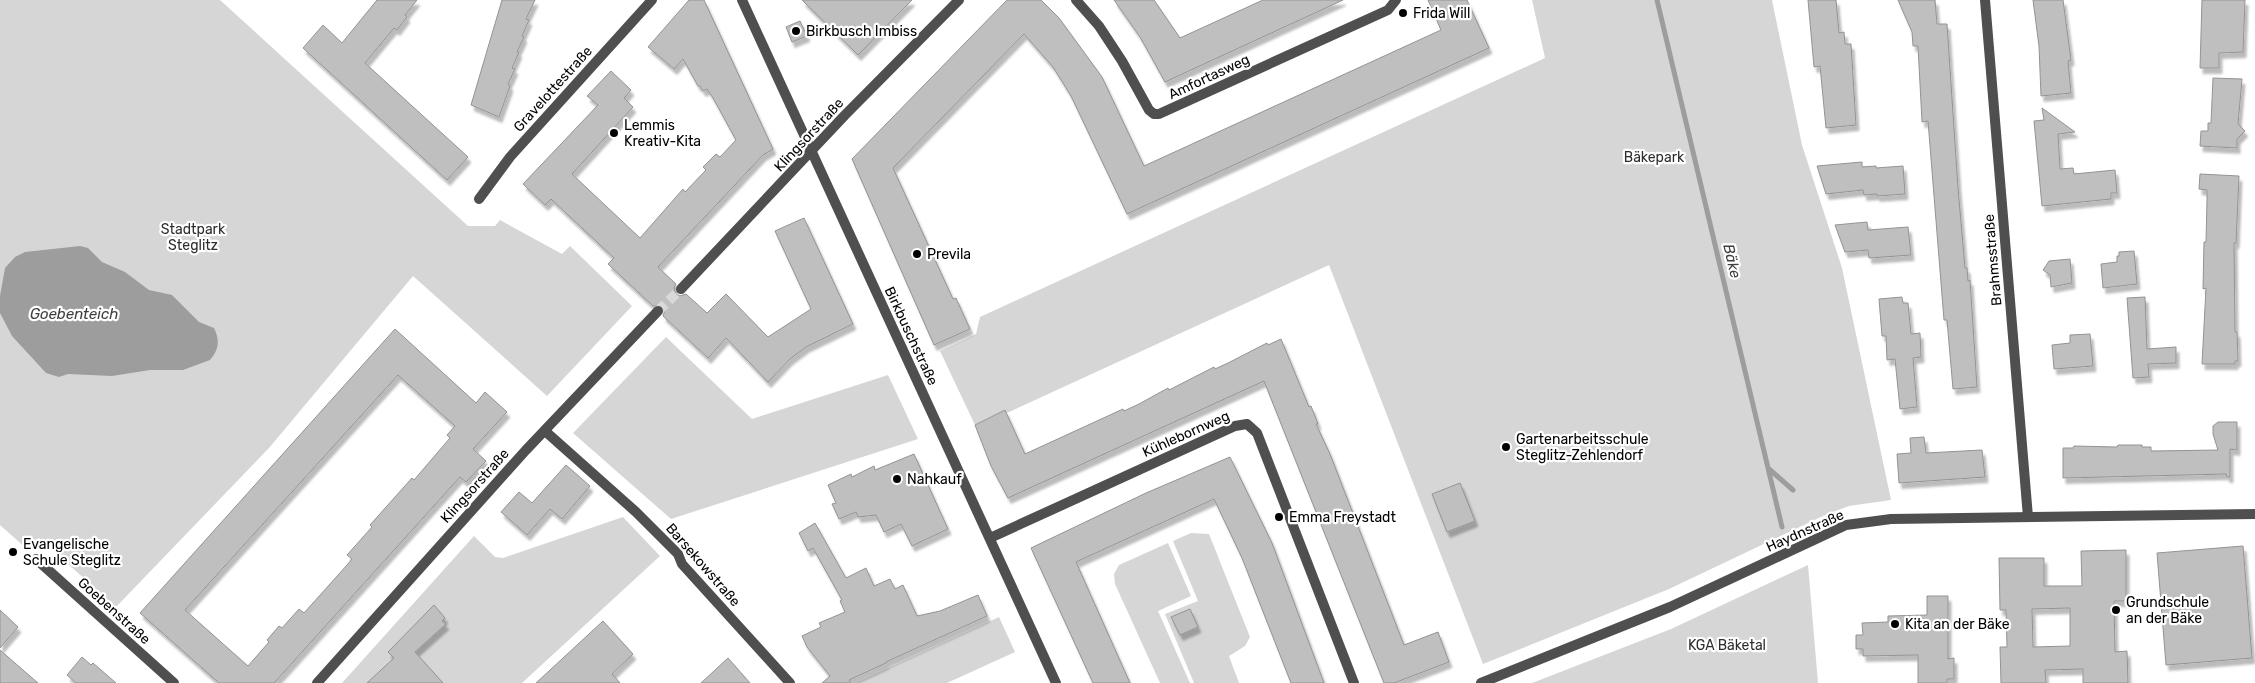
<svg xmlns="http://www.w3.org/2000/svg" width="2255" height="683" viewBox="0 0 2255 683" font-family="Rubik,sans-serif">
<defs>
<filter id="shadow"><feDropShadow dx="3" dy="5.5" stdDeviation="1" flood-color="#0004"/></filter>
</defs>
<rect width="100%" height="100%" fill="#fff"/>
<path fill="#d6d6d6" d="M0,0H220L468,226H495L500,220L562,254L570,246L632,306L547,396L413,276L269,448L116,607L39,538L28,550L0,525Z
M1532,0H1772L1802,145L1842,268L1891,500L1849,506L1825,515L1669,589L1483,664L1329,265L1007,413L1005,410L975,425L940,351L976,334L980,317L1545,58Z
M666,337L752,419L888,375L918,439L671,519L573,433Z
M623,517L660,556L522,683H342L474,536L495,557L503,558Z
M1191,533L1209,534L1250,637L1245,646L1229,656L1239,683H1194L1165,614L1198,601L1173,541Z
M1168,543L1191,596L1158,611L1190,683H1160L1115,584L1114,574L1119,565Z
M1808,565L1818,683H1532L1671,629Z
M999,617L1015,652L947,683H856Z"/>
<path fill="#9d9d9d" d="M80,246L88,248L102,262L125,272L149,290L172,295L199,322L214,328C220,340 219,350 210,360L183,370H150L112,376L68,374L59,377L46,373L12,336L0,313V296L5,268L15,257L25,252Z"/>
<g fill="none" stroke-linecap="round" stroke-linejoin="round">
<path stroke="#9d9d9d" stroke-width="5" d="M1657,0L1782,527
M1769,469L1793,490"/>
</g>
<path fill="#bfbfbf" stroke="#939393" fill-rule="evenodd" filter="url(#shadow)" d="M377,0H417L405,15L407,17L397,30L394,28L365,63L468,157L447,180L303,48L323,25L342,43Z
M502,0H535L526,19L529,20L522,36L524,37L517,52H519L512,68L515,69L508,84L510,86L499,117L471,105Z
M689,0H704L773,149L763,155L658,267L676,284L674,288L676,294L680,296L686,294L707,313L726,294L768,337L811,309L775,231L804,218L853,324L806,347L790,359L768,382L726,338L708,358L663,316L665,310L662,306H653L608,264L614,258L551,199L545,205L523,184L598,105L587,96L611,71L631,90L624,98L633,107L572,174L640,238L683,189L685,192L706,170L703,167L716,154L720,157L736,140L713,98L707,89L703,91L700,86H698L683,59L674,69L648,47Z
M802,0H912L858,55Z
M1007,0H1041L1059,18L1102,77L1144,166L1441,30L1428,0H1467L1489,48L1127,214L1071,96L1053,67L1024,34L893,168L953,299L956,298L970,329L934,345L852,159Z
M1114,0H1154L1180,38L1263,0H1343L1165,82L1140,37Z
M1808,0H1836L1839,33L1844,32L1845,44H1851L1856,125L1826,128L1820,66L1814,67Z
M1898,0H1935L1937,24H1947L1958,188L1965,268H1967L1968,281L1970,280L1977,387L1953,389L1947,320H1944L1928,121L1922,122L1918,46H1913L1912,32Z
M2033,0H2063L2071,60L2068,61L2071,93L2041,96L2039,46Z
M2202,0H2245L2243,52L2219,53V68H2200Z
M800,21L807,36L792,42L786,27Z
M2213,78L2242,79L2238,124L2245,131L2237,139V148L2200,146L2201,131H2208V123H2211Z
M2042,108L2075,132L2058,134L2060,169L2073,168L2074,174L2115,170L2117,193H2111V199L2042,206L2034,121L2044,120Z
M1862,162V167L1876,166V168L1903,166L1905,194L1877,196V194L1864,195L1863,190L1826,194L1817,166Z
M2200,174L2239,176L2236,243H2234L2235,332H2237L2238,361H2235V364H2202L2206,288L2203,289L2204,242H2206L2207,200V190L2199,189Z
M1867,222L1868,230L1908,227L1911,255L1869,258L1868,250L1845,252L1835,225Z
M2134,251L2137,284L2103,288L2101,264L2117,262V256H2119V252Z
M2070,259L2072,283L2051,287L2050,275L2043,270L2049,261Z
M1902,297L1903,303H1908L1911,334L1920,333L1921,357L1913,358L1917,407L1900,409L1895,359L1887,360L1886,336H1882L1879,299Z
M2145,297L2147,349L2176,347V363L2148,364L2149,377L2133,378L2127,298Z
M395,329L476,403L485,392L507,412L473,449L486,461L466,482L460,477L274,683H219L140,613ZM398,375L455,426L447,435L450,438L414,480L412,478L370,525L372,527L347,555L352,559L347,565L304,613L299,609L282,628L279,626L267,640L269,642L248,666L185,610Z
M2090,334L2093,366L2054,369L2052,345L2070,343V335Z
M1281,339L1309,407L1311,406L1318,424H1316L1330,454L1404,645L1438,632L1449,662L1394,683H1384L1264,381L1008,498L991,466L975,425L1005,410L1025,454L1123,409L1124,411L1139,404L1168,388L1169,390L1214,367L1215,369L1228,363L1267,343L1268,345Z
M2218,422H2237V450L2230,449V477H2227L2226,474L2063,478V448H2073L2074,446L2117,447L2118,445H2142V447H2151V451L2218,450L2213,434V426Z
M1924,437L1926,453L1982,450L1985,477L1899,483L1897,454L1911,453L1910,438Z
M914,454L948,529L912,546L901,524L884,532L876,515L858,517L856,512L839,519L832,504L836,503L828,485L851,474L852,477L874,466L875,470Z
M1230,457L1272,543L1324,683H1291L1242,558L1214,499L1076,562L1130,683H1093L1031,548L1146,493Z
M566,465L590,486L562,519L550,509L527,535L501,512L519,492L532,503Z
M1460,483L1475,521L1447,532L1432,494Z
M815,523L846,578L866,568L874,586L890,579L895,589L903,585L917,616L940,611L978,595L987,616L886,662V663L849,680L851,683H822L830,676L807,647L802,636L821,627L819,623L845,612L840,601L842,600L813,548L808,551L799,533Z
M2243,546L2252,658L2166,665L2157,553Z
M2126,550V601H2114L2115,652L2127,651L2128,683H2083V669L2045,670L2046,683H2001L2000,647H2007L2006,610H2000L1999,558H2044V586H2082L2081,551ZM2070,608V646L2033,647L2032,609Z
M1927,596H1948V659L1954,658V679H1947V683H1918V655L1863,656V649H1856V635H1863L1862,623L1888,622V616L1927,615Z
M434,605L445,618L442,621L446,624L415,652L443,683H367L394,658L388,652Z
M1190,609L1198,627L1180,635L1171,617Z
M0,610L18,627L0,648Z
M603,621L633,654L612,674L620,683H536Z
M0,650L38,683H0Z
M82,657L91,665L93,663L116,683H76L67,675Z
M728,658L750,683H701Z"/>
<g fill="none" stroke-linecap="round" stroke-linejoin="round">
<path stroke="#d9d9d9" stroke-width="10" stroke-dasharray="10 5" stroke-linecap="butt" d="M658,311L681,289"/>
<path stroke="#4f4f4f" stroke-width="10" d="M1076,0L1099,26L1122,61L1149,110L1154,114H1159L1388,10L1396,0
M1985,0L2028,517
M479,199L510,157L652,0
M545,431L636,512L678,554L682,564L790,683
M990,538L1235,426L1247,424L1257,433L1354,683
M36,559L174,683
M1481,683L1670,607L1846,525L1891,519L2255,514"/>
<path stroke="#4f4f4f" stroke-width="10" d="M742,0L1056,683
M681,289L845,115L959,0
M317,683L526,450L658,311"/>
</g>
<g fill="#000" stroke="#fff" stroke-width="2">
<circle cx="1403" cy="13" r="5"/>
<circle cx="796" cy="31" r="5"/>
<circle cx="614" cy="133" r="5"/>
<circle cx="917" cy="254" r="5"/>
<circle cx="1506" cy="447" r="5"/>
<circle cx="897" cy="479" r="5"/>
<circle cx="1279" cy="517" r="5"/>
<circle cx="13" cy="552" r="5"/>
<circle cx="2116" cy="610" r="5"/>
<circle cx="1895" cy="624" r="5"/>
</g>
<g text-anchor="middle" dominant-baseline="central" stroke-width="4.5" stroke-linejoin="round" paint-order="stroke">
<g font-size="14" fill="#000" stroke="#fff" text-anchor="start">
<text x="1413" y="13">Frida Will</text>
<text x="806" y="31">Birkbusch Imbiss</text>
<text x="624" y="125">Lemmis<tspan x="624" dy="16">Kreativ-Kita</tspan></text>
<text x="927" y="254">Previla</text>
<text x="1516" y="439">Gartenarbeitsschule<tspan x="1516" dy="16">Steglitz-Zehlendorf</tspan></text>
<text x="907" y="479">Nahkauf</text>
<text x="1289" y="517">Emma Freystadt</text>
<text x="23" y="544">Evangelische<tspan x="23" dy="16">Schule Steglitz</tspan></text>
<text x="2126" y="602">Grundschule<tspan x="2126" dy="16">an der Bäke</tspan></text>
<text x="1905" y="624">Kita an der Bäke</text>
</g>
<g font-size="14" fill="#000" stroke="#fff">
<text transform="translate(1209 77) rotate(-25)">Amfortasweg</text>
<text transform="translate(553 89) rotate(-48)">Gravelottestraße</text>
<text transform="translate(809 135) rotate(-47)">Klingsorstraße</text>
<text transform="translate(1993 260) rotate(-95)">Brahmsstraße</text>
<text transform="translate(911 336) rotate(65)">Birkbuschstraße</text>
<text transform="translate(1186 434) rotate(-24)">Kühlebornweg</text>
<text transform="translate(475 486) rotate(-48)">Klingsorstraße</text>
<text transform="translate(1805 531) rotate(-24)">Haydnstraße</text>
<text transform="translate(703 565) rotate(49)">Barsekowstraße</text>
<text transform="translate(114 611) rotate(42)">Goebenstraße</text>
</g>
<g font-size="14" fill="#2d2d2d" stroke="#fff">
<text x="1654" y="157">Bäkepark</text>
<text x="193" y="229">Stadtpark<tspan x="193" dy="16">Steglitz</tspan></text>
<text x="1727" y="645">KGA Bäketal</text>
</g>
<g font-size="15" font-style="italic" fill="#3e3e3e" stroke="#fff">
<text transform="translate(1732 261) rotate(77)">Bäke</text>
<text x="74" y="314">Goebenteich</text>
</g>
</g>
</svg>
